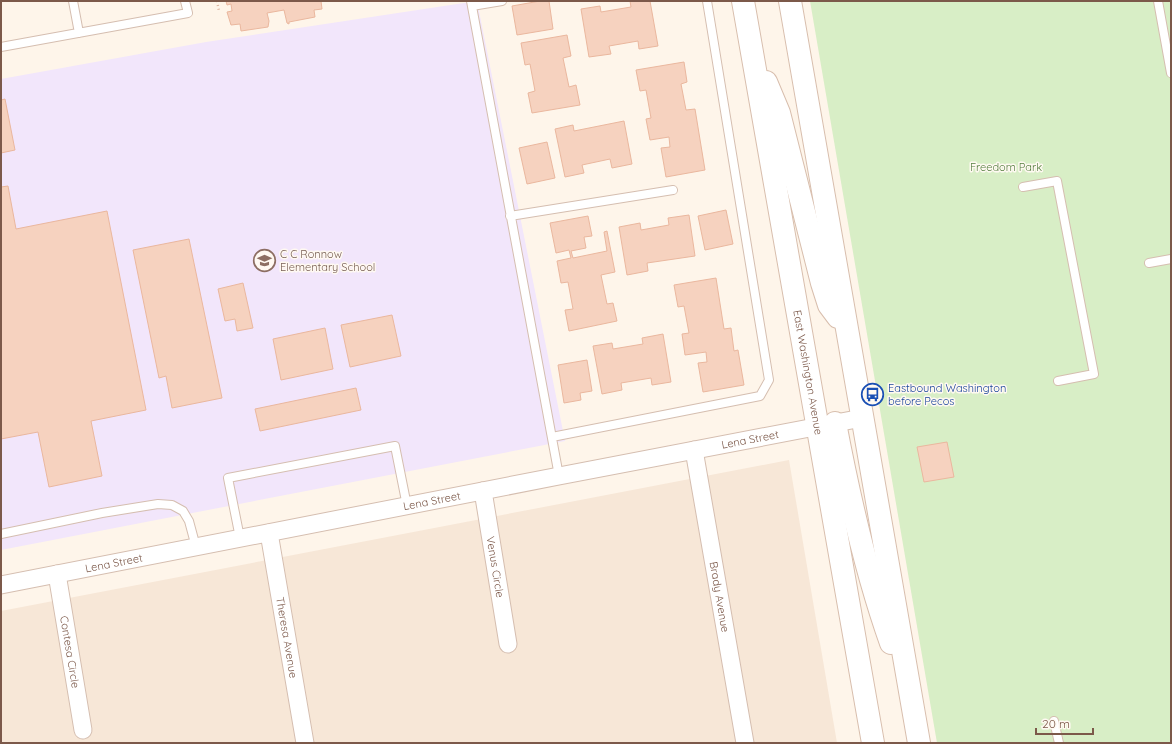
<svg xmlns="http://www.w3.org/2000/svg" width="1172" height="744" viewBox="0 0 1172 744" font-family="Quicksand,sans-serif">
<rect width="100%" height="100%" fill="#fef5ea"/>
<path fill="#f7e7d7" d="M789,460L837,743H1V611Z"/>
<path fill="#f2e6fb" d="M477,1L565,441L1,550V79L206,42Z"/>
<path fill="#d8eec6" d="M810,1H1171V743H937Z"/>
<path fill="#f6d2bf" stroke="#eab79e" d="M226,1H321L322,9L314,10L315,17L289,22V24L287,23L284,10L267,13L269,21L268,27L241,31L240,24L231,25L227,12L232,11L231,4L227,5Z
M540,1H549L553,29L517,35L512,6Z
M630,1H650L658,46L639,49L638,41L609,46L611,54L589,57L581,9L600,6L601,12L631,7Z
M567,35L571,56L563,58L569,87L576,85L580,105L532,113L528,93L535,91L530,64L525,65L521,43Z
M684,62L687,82L681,84L686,110L695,109L705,170L666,177L661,148L670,147L669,137L650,140L646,119L651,118L646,90L640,91L636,70Z
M5,99L15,150L1,153V100Z
M624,121L632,164L612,168L610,159L582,165L584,173L565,177L555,129L573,125L574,131Z
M547,142L555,178L527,184L519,148Z
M8,186L16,229L107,211L146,410L91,421L102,476L49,487L38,432L1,439V187Z
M726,210L733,244L705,250L698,216Z
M689,215L695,256L647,263L648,271L627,275L619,227L640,223L641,230L669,225L668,218Z
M588,216L592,236L584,237L586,248L571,251L573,258L607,251L604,232L607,231L615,272L601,275L607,304L613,303L617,321L569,331L565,310L573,309L568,282L561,283L557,261L571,258L569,250L556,253L550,223Z
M189,239L222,398L172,408L166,376L159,378L133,250Z
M716,278L724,329L731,328L734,351L738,350L744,385L703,392L698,363L707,362L706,352L685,355L682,334L689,333L684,306L678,307L674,285Z
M243,283L253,328L237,331L235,319L225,321L218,289Z
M392,315L401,356L350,367L341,325Z
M325,328L333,369L281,380L273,339Z
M663,334L671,382L652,385L651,378L621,383L622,390L602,394L593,346L612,343L613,349L643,344L642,338Z
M587,360L592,391L580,393L581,400L564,403L558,365Z
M356,388L361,410L260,431L255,409Z
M947,442L954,477L924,482L917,447Z"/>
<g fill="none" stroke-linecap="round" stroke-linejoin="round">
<defs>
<path id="service" d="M73,1L79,33
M471,1L559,476
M1158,1L1171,73
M472,6L502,1
M1,47L188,13L185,1
M1023,187L1057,181L1094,374L1058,381
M510,216L673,190
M1149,263L1171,259
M552,437L760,396L769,380L707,1
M1,534L102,513L158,504L172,505L183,511L189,521L196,547
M240,538L228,478L395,446L407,506
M1054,721L1059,743"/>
<g id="minor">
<path id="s1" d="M694,450L745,743"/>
<path id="s2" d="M483,491L508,644"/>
<path id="s3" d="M269,533L305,743"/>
<path id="s4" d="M57,574L83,730"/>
<path id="s5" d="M1,585L559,476L862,418"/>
</g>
<g id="secondary">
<path id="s6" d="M743,1L873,743"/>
<path d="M790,1L919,743"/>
<path d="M766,82L779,113L822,283L829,305L838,317"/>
<path d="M835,423C849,497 866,573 891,643"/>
</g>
</defs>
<use href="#service" stroke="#d5beb0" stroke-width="10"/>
<use href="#minor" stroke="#d5beb0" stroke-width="19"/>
<use href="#secondary" stroke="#d8bead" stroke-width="24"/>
<path stroke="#dcb5a1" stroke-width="2.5" stroke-dasharray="1 3" stroke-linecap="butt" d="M217,1L219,11"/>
<use href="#service" stroke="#fff" stroke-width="8"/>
<use href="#minor" stroke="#fff" stroke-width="17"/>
<use href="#secondary" stroke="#fff" stroke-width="22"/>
</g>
<defs>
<symbol id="school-ring" viewBox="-11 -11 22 22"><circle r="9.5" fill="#fff9f2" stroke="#8d6e63" stroke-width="1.5"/><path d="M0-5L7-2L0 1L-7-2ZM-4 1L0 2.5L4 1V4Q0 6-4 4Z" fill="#8d6e63"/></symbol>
<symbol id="bus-ring" viewBox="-11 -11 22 22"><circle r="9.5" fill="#fff9f2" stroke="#1a4fb4" stroke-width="1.5"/><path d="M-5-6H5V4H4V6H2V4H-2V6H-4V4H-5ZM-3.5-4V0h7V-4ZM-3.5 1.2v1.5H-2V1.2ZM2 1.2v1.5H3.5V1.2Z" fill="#1a4fb4"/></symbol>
</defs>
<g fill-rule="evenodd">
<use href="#school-ring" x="252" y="248" width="25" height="25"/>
<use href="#bus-ring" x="860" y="382" width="25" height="25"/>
</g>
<g text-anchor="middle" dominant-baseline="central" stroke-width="3" stroke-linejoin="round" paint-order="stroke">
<g font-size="11" fill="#537d3d" stroke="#fff9f2">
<text x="1006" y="167">Freedom Park</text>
</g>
<g font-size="11" fill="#785e54" stroke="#fff9f2" text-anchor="start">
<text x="280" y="254">C C Ronnow<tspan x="280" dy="13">Elementary School</tspan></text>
</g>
<g font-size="11" fill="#7c594a" stroke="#fff9f2">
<text stroke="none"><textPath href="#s6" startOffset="377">East Washington Avenue</textPath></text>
<text stroke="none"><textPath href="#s5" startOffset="763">Lena Street</textPath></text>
<text stroke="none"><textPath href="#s5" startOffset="439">Lena Street</textPath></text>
<text stroke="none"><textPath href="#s5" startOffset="115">Lena Street</textPath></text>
<text stroke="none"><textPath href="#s2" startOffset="77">Venus Circle</textPath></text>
<text stroke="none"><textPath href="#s1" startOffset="149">Brady Avenue</textPath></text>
<text stroke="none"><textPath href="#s3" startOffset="106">Theresa Avenue</textPath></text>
<text stroke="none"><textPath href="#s4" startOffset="79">Contesa Circle</textPath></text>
</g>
<g font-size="11" fill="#164399" stroke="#fff9f2" text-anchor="start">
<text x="888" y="388">Eastbound Washington<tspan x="888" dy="13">before Pecos</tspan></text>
</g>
</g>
<rect width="1172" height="744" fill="none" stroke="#7c594a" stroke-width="4"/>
<path d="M1036 728v6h57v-6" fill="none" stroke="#7c594a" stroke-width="2"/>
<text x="1042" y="728" font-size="12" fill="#7c594a" stroke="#fff9f2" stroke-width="3" paint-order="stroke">20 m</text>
</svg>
